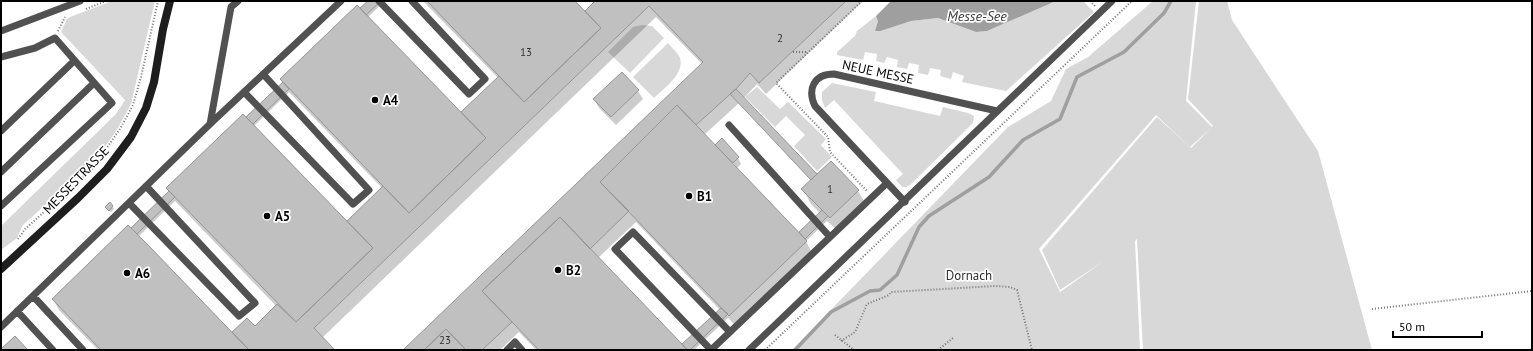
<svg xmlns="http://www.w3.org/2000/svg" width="1533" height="351" viewBox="0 0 1533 351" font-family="'PT Sans',sans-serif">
<rect width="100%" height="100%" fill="#fff"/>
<path fill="#d8d8d8" d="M112,1H155L131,104L118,128L105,147L91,164L23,225L17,238L1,250V226L116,114L125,100L61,32L67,19L70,17Z
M1056,1H1083L1094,12L1006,91L962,82L964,76L953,72L951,79L940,76L941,70L930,68L928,75L918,73L919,65L909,63L907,69L897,67L898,60L887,57L884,63L876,61L877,54L865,52L863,60L837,55V52L855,36L857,31L876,16L878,21L875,31L911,21L938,18L976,32L987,31Z
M1153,1H1196L1186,101L1212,127L1190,147L1156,115L1039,249L1060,292L1104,261L1060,290L1042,250L1157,117L1191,148L1213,126L1188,99L1199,1H1227L1232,20L1318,151L1372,350H1143L1137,239L1135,241L1140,350H792L1008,127L1051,101L1066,69L1088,57Z
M642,25L652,26L664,38L630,73L608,52L633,27Z
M668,43C671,47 678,53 680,58C685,74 663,89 654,98L633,77Z
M832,83L876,92L874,101L940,116L943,107L968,113L974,116L973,123L910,185L906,187H902L896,180L903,174L834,100L825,108L822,100V92Z
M757,87L780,109L788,102L826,139L821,145L832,157L817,171L794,146L805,135L786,116L775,127L745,97Z"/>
<path fill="#9f9f9f" d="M891,1H1056L987,31L976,32L938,18L911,21L880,31H875L878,21L876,16Z"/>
<path fill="#0003" fill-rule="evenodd" d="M369,1H385L368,17L461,114L498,78L423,1H574L585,13L597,1H863L766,94L757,84L743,99L817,175L858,191L867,206L839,232L827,221L806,241L812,253L736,326L728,318L694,350H536L519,332L500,350H405L702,64L656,17L322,338L333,350H98L59,310L53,299L131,229L283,83L281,79L363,13ZM289,92L382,188L347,223L254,126ZM739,103L812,180L803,189L811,204L820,213L800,232L802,237L736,169L741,164L738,158L718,148L704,135ZM731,158L736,167L732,164L729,159ZM175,201L277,307L255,327L247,319L232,333L138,237ZM636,222L720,310L685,349L598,258Z
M622,73L638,91L643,99L616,125L599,108L594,99Z
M110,204L114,209L111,212L108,209Z"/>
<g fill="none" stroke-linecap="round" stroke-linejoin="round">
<path stroke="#9f9f9f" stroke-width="3.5" d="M795,350L831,312L870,291L880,290L897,275L919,227L929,216L989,177L1023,140L1060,119L1077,77L1124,52L1164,13L1171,1"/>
</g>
<path fill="#c0c0c0" stroke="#959595" d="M368,1H381L366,15L360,8Z
M427,1H575L601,28L524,102Z
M595,1H846L759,83L750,73L736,89L696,125L677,105L600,182L629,211L590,249L560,217L482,291L512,322L482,350H466L446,329L424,350H403L703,62L649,6L314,328L335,350H249L232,332L247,318L255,326L277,304L296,322L373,248L347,221L383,186L409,213L486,138L461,112L499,76L524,102L601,28L585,11Z
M357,5L486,138L409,213L280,79Z
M622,72L639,90L611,117L593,99Z
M283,82L289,89L253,124L246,117Z
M736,89L817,174L811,180L730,94Z
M677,105L807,241L729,316L600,182Z
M243,114L373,248L296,322L166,188Z
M722,138L739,157L733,163L715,145Z
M831,161L859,190L830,218L801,189Z
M169,191L175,197L137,234L131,228Z
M110,202L113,206L109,211L105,207Z
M822,210L828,216L805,239L799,232Z
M560,217L682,344L687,350H539L512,322L482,291Z
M128,225L150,247L249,350H101L52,299Z
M721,308L728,314L690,350H687L682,344Z
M446,329L466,350H424Z
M15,336L28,350H1V349Z"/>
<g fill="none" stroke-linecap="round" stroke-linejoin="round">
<path stroke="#737373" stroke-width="2" stroke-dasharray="1 2" stroke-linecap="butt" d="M862,1L776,83L828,137L830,152L867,191
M1090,1L1095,6
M86,9L106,1
M58,31L65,17
M793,52H808
M18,239L25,229L92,169L120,129L133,105L141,77L158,1
M1,307V308
M1372,309L1532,291
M835,335L854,350
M841,341L855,332L867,304L889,295L891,292L995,286L1010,287L1017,290L1032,350
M765,350L1132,1
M938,350L953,338"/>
<path stroke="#515151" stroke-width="7" d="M379,1L469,94L485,79L412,1
M1,31L80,1
M1,57L35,48L55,38L112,103L1,206
M244,92L353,204L369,190L263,74
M210,124L231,7L238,1
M729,125L830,237
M1,131L74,61
M1,172L94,83
M905,202L815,106C807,89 814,74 834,74L997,111
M129,203L239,316L255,303L146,186
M33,296L83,350
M17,311L53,350
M1,327L210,124L341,1
M507,350L515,342L522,350
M711,350L615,249L633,232L730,332
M711,350L887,183
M749,350L1112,1"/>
<path stroke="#1e1e1e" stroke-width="8" d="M1,269L78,198L107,169L131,137L146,108L154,82L163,29L170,1"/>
</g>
<g fill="#000" stroke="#fff" stroke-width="1.5">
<circle cx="375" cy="100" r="4"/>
<circle cx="689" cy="196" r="4"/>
<circle cx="267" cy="216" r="4"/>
<circle cx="558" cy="270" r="4"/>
<circle cx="127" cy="273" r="4"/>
</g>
<g text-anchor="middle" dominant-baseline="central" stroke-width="3.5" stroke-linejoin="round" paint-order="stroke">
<g font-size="11" fill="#303030">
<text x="780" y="38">2</text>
<text x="526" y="52">13</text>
<text x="830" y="189">1</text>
<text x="445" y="340">23</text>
</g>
<g font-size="13" fill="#000" stroke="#fff">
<text transform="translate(878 72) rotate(12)">NEUE MESSE</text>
<text transform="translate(76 180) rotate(-46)">MESSESTRASSE</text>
</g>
<g font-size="13" font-weight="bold" fill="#000" stroke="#fff" text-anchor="start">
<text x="383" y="100">A4</text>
<text x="697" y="196">B1</text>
<text x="275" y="216">A5</text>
<text x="566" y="270">B2</text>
<text x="135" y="273">A6</text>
</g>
<g font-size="13" fill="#2f2f2f" stroke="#fff">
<text x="969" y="275">Dornach</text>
</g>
<g font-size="14" font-style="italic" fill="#404040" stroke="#fff">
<text x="977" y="16">Messe-See</text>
</g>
</g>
<rect width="1533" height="351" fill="none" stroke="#000000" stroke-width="4"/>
<path d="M1393 331v6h89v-6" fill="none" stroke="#000000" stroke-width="2"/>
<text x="1399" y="331" font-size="12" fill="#000000" stroke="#ffffff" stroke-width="3" paint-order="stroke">50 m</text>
</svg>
